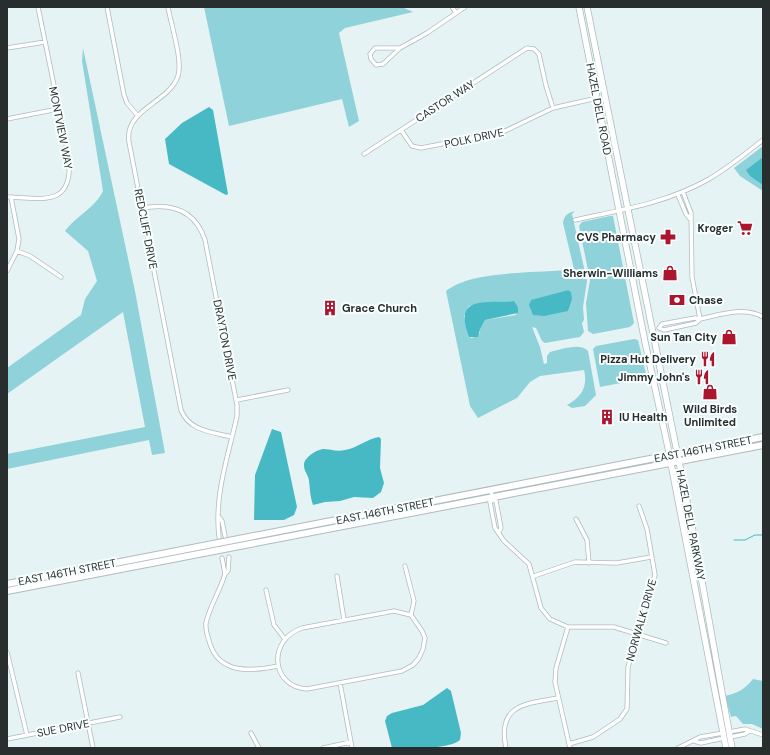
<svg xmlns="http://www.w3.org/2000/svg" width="770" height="755" viewBox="0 0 770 755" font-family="'DM Sans',sans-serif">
<rect width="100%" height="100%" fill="#e6f3f4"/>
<path fill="#90d2d9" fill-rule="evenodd" d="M204,7H402L413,12L345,28L339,33L359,121L349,127L342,99L229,126Z
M83,48L135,291L165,453L152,455L149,440L7,469V454L145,427L123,312L7,394V368L81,315L85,299L97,281L88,251L65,231C76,216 95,208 103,191L82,61Z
M763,146V191L740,176L734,168Z
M575,211L572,214L587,281L583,307L584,320L582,323L584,332L580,337L545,343L542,341L536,328L532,327L540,347L544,364L547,363V356L550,352C560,350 580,342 588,351L596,395L585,406L572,408L567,405C582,397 588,386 584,370L540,376L530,382L517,398L478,418L470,406L446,291C473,269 540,274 574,269L563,223C564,215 568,213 575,211ZM568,290L572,300L568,311L530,301ZM513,301L518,307L516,315L485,320L479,329L480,333L472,338L469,337L464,316L469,306L485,303Z
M610,216H613L634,323L630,327L593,334L588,331L586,303L590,280L579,226L582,222Z
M634,339L638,340L647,378L600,387L593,349L596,346Z
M753,679L763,681V729L752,724H743L736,716L731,717L725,696C738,693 745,689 753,679Z"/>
<path fill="#47b9c5" d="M209,107L213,110L228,194L226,195L169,164L165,139L182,123Z
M763,157V185L750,176L746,170Z
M568,290L571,292L572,300L568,311L544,316L533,315L529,305L531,300Z
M514,301L518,307V313L485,320L480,329L478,337H469C453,295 484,304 514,301Z
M272,429L281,432L297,507L294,515L284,520H254L255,475Z
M379,437L381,439L380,468L384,483L381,492L373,498L354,497L340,501L325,502L313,505C310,496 310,489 309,481C309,476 304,471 304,466C303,458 316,450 323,449C330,449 337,452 345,450C357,448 367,439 379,437Z
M447,688L451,691L461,733L460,740C448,750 408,748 392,748L385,721L387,716L392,713L423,705Z"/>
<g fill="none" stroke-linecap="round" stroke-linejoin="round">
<path stroke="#47b9c5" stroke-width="1" d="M734,540H745L755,535H763"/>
<defs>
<path id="street" d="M107,7L124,95L127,103L138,116
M168,7C171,25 183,60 178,76C169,103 124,109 129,142L181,410C189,431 212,432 232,437
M452,7L456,13
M7,48L45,42
M400,48H375L370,54L371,59L376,65L383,64L400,48L427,33L465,7
M7,119L58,109
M401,130L412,146L421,148L503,132L553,108L597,98
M364,154L527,48L534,49L539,54L546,86L553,108
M683,192L691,213L692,277L700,319
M678,195L686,214L690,219
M7,197C42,198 73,208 69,159L38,7
M142,208C170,203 195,209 205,240L237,405V416C228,457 214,495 219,537
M575,220C621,210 667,203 709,179C728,168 746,153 763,140
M17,251L30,256L61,277
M7,271L17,251L19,239L11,197
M659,328L662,324L695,318L700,319C720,315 744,306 763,317
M659,328L664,330L696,323L700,319
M237,400L288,390
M491,491L493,500L496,501L501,528L499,532
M493,500L490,502L495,528L504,541L529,564L541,608L550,619L568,627H614L666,643
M219,517L222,521L225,536
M576,519L587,540L589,563
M222,558L225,574L228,571L229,557
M405,566L414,601L411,615
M225,574C220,591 210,605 206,623C205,630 208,637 210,644C220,675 253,671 278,666
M337,576L344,620
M534,576L575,562L617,563L651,557
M266,590L274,625L284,638
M394,611L411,615L422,631L425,638L423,649L419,658L413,665L402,671L307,689C271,687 267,640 302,628Z
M568,627L556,668L555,682L570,748
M7,652L27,735
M78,673L93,748
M340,683L352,748
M729,732L745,729L763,735
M251,733L259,748
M730,737L745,734L749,731
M7,739L120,717
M694,741L701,743L724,738
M569,744L593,737L620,719L627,709L628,667L655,575L647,529L639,506
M323,748L351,742
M506,748C497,705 524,704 558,698
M678,748L700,737L723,733"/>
<path id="secondary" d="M579,7L645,342L667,443L726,748
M587,7L692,526L732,748"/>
<path id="primary" d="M7,584L763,437
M7,591L763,445"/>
</defs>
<use href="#street" stroke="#afbbbc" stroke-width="5"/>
<use href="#secondary" stroke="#afbbbc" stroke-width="7"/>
<use href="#primary" stroke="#afbbbc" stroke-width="8"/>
<use href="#street" stroke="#fff" stroke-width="3.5"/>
<use href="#secondary" stroke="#fff" stroke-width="5.5"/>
<use href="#primary" stroke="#fff" stroke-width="6"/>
</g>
<defs>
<symbol id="supermarket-bare" viewBox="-9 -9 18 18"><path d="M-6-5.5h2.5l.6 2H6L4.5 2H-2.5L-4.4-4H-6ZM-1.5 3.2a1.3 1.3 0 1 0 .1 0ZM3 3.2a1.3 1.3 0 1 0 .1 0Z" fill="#ab162e" stroke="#f9feff" stroke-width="2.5" paint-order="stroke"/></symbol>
<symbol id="pharmacy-bare" viewBox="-9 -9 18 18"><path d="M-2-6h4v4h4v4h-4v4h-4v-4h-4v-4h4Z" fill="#ab162e" stroke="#f9feff" stroke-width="2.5" paint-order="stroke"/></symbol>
<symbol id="shop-bare" viewBox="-9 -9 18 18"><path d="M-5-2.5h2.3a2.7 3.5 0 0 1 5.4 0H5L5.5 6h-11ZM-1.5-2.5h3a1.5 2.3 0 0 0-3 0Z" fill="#ab162e" stroke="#f9feff" stroke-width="2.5" paint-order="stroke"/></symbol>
<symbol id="bank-bare" viewBox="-9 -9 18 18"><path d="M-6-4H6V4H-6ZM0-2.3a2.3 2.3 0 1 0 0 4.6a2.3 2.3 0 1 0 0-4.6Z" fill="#ab162e" stroke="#f9feff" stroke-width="2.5" paint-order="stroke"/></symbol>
<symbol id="building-bare" viewBox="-9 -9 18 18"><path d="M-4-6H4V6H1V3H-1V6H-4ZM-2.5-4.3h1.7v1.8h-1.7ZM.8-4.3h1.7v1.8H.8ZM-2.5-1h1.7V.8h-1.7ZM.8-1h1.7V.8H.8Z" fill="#ab162e" stroke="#f9feff" stroke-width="2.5" paint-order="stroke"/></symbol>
<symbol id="restaurant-bare" viewBox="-9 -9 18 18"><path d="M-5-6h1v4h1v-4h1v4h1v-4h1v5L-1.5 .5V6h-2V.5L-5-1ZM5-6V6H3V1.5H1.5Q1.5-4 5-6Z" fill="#ab162e" stroke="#f9feff" stroke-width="2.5" paint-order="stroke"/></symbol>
</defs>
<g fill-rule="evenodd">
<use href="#supermarket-bare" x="734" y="217" width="22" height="22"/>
<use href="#pharmacy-bare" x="657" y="226" width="22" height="22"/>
<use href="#shop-bare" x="659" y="262" width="22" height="22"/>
<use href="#bank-bare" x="666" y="289" width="22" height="22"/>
<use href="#building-bare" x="319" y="297" width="22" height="22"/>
<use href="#shop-bare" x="718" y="326" width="22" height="22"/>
<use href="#restaurant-bare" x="697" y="348" width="22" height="22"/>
<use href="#restaurant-bare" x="691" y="366" width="22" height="22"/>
<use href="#shop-bare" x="699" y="381" width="22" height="22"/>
<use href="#building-bare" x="596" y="406" width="22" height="22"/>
</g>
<g text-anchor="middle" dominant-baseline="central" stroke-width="4" stroke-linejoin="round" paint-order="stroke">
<g font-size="11" fill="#282d2d" stroke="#f9feff">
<text transform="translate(445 101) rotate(-33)">CASTOR WAY</text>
<text transform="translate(599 109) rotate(79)">HAZEL DELL ROAD</text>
<text transform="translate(61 128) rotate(79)">MONTVIEW WAY</text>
<text transform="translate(474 138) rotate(-12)">POLK DRIVE</text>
<text transform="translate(146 229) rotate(79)">REDCLIFF DRIVE</text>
<text transform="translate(225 340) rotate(79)">DRAYTON DRIVE</text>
<text transform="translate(703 449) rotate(-11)">EAST 146TH STREET</text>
<text transform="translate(385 511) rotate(-11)">EAST 146TH STREET</text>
<text transform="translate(691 525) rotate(79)">HAZEL DELL PARKWAY</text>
<text transform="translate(67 572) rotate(-11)">EAST 146TH STREET</text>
<text transform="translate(641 620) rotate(-74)">NORWALK DRIVE</text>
<text transform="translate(63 728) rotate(-11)">SUE DRIVE</text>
</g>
<g font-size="11" font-weight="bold" fill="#282d2d" stroke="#f9feff" text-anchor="end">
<text x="733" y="228">Kroger</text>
<text x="656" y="237">CVS Pharmacy</text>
<text x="658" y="273">Sherwin-Williams</text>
<text x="689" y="300" text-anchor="start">Chase</text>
<text x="342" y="308" text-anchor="start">Grace Church</text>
<text x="717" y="337">Sun Tan City</text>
<text x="696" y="359">Pizza Hut Delivery</text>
<text x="690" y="377">Jimmy John's</text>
<text x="710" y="409" text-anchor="middle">Wild Birds<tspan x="710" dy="13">Unlimited</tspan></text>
<text x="619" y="417" text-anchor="start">IU Health</text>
</g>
</g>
<rect width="770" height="755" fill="none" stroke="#282d2d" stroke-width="16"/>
</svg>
